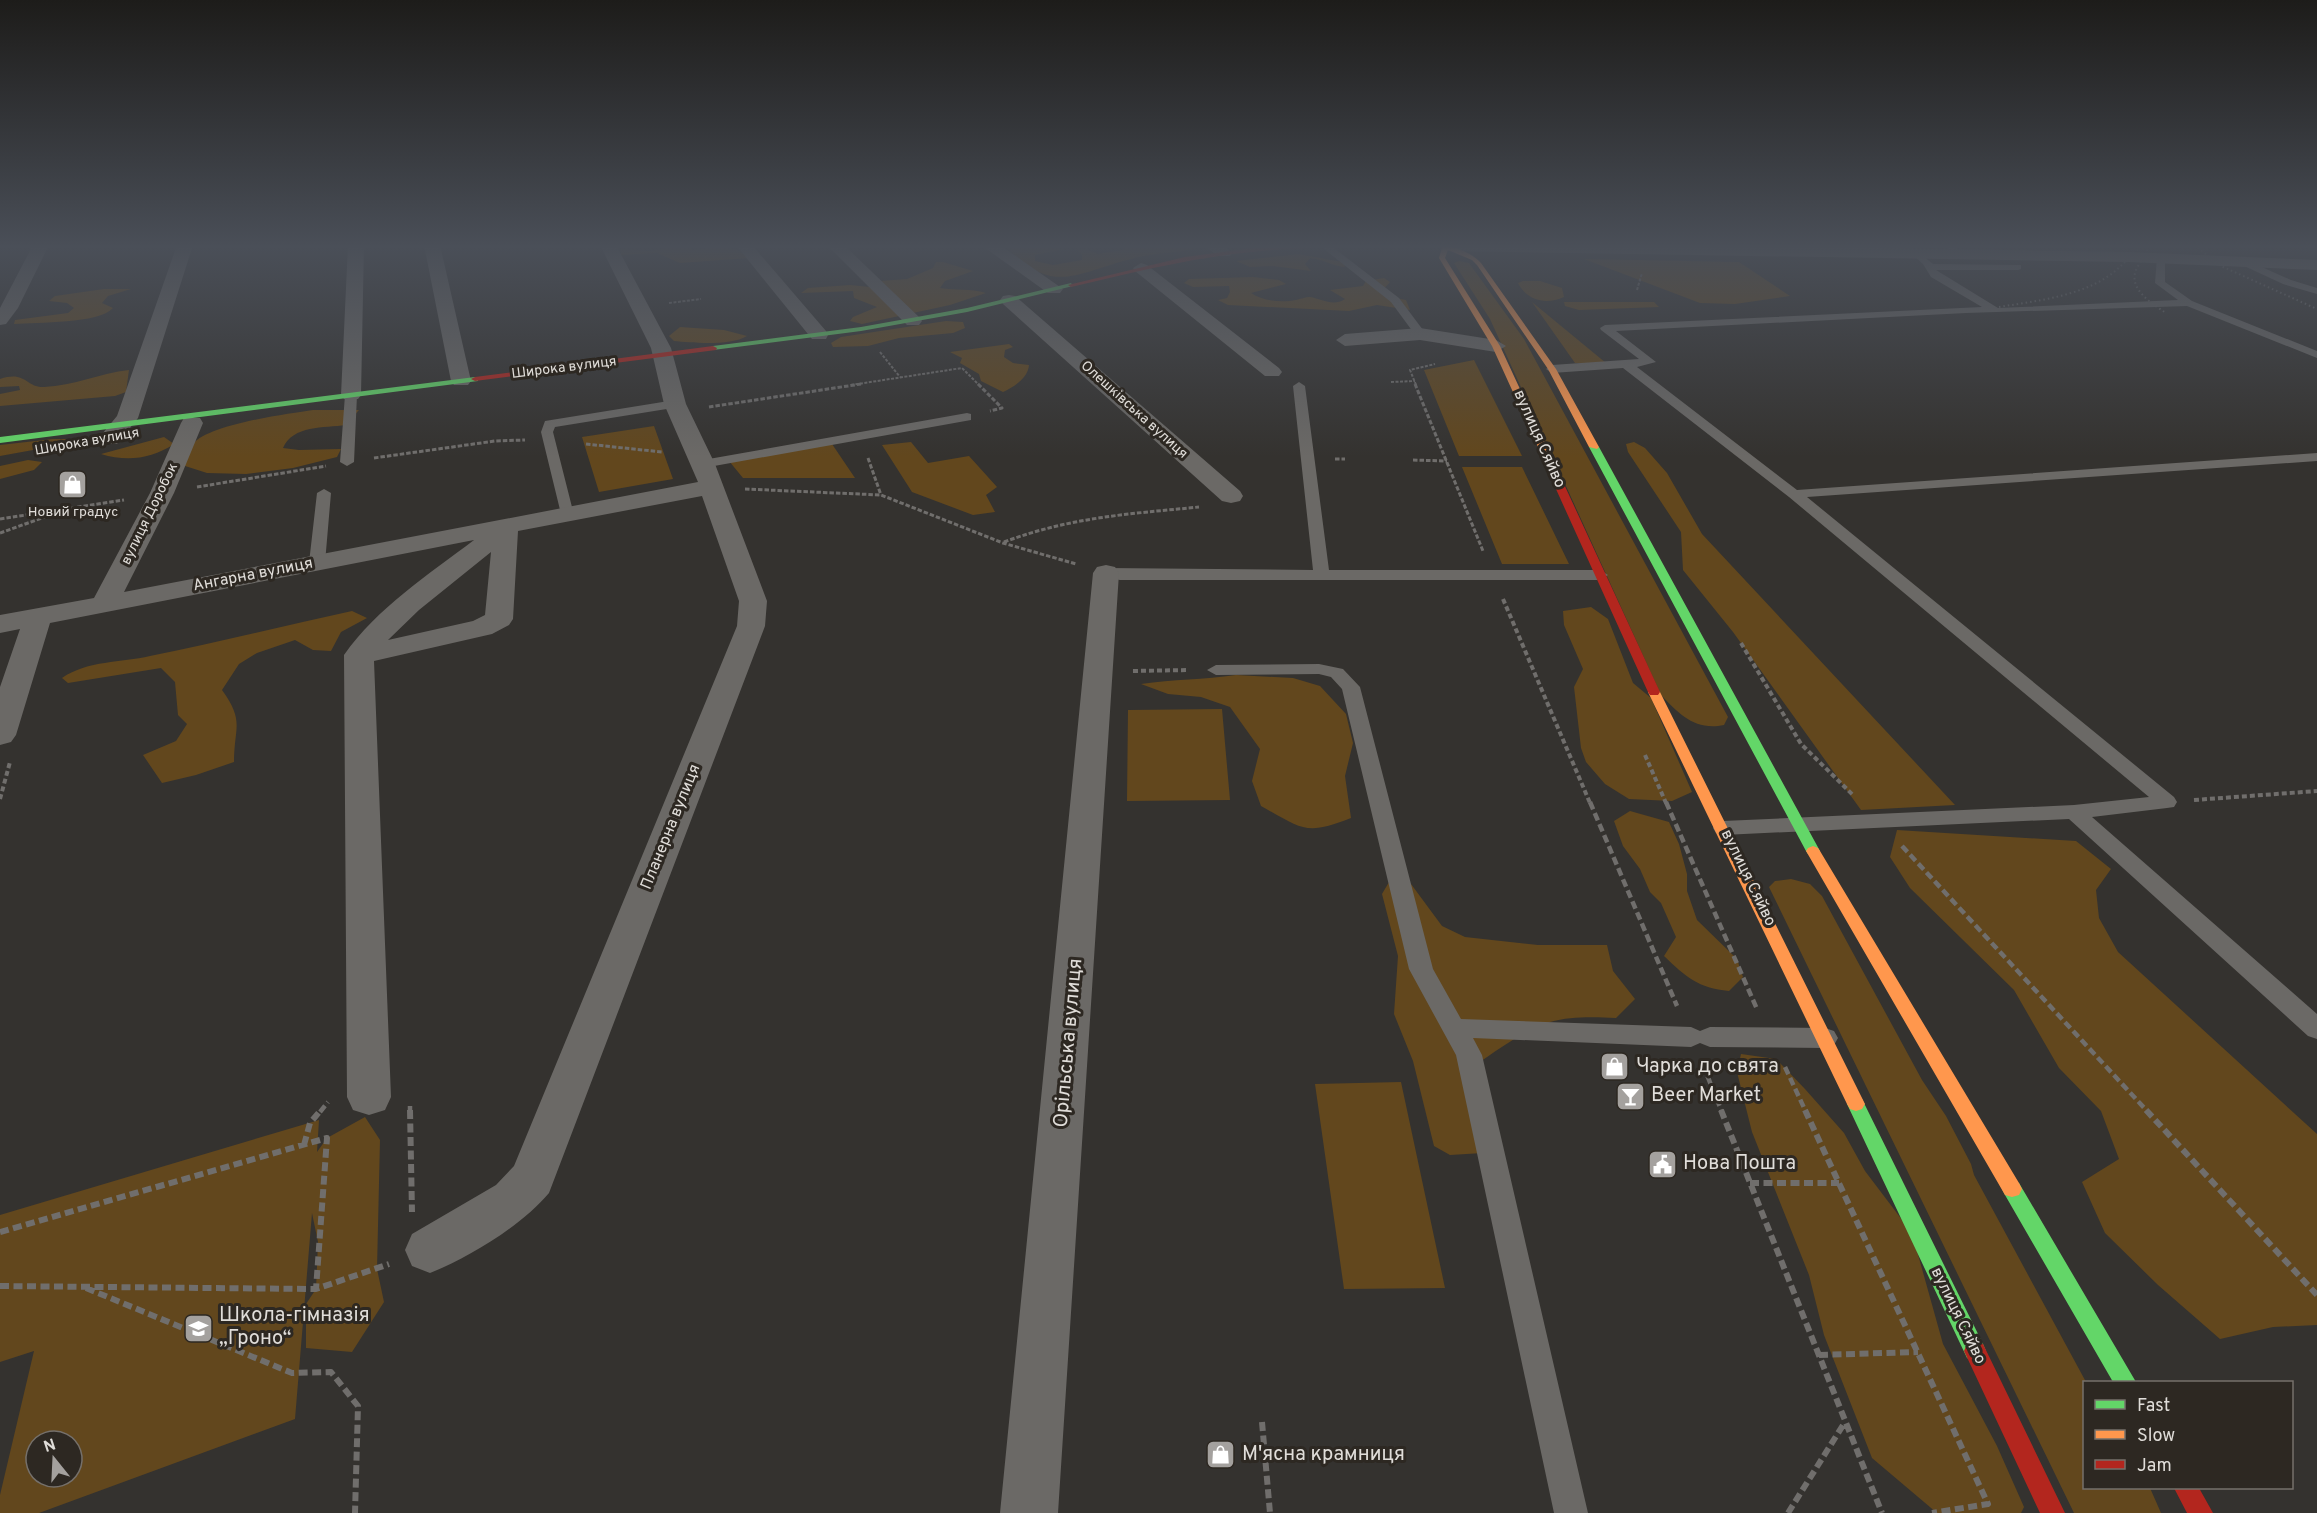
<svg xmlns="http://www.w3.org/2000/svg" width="2317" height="1513" viewBox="0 0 2317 1513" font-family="Overpass,sans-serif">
<rect width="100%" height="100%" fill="#34322f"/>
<path fill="#62471d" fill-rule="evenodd" d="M673,245H688L693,250C714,248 733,243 749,258L680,263L657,253L621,255L620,249C638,250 656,254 673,245Z
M1004,245H1056L1051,248L1065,249L1035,255V261L1053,265L1082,260V255L1077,250L1086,249L1098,254L1123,250L1127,245H1198L1195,249C1174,253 1152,253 1131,259C1072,274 1054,296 1004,245Z
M1298,254L1348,263L1344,267C1332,266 1323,259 1310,258L1305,264L1311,271L1273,266L1250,267L1236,261Z
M1584,259L1739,262L1790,296L1735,304L1700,303Z
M1459,261L1469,263L1524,339L1728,717L1724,725C1695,731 1679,714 1661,695L1490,319L1454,263Z
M936,262H943L973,271L945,281L940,288C956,291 970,288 986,293L950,305L862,324L850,321L853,317L877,307L854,298L853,291L801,293L808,288L850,285L870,287L880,281L907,279L933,268Z
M1253,277L1279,280L1286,284L1251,293C1263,301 1282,303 1296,300C1301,299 1305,297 1310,297C1322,299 1333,307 1345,299L1330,290L1363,286L1366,281L1384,278L1390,282L1382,291L1390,297L1406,300L1410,310L1377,305L1349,311L1228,305L1218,300L1227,298L1230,292L1229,286L1193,287L1184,283L1189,279Z
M1523,281H1540L1562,288L1564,297C1546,305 1527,301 1518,283Z
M104,289H131L108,296L102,303L113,308C99,324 37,322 14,324L15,320L68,313L74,308L67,303L49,301L55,296Z
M1532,302L1606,363H1575Z
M1564,302H1654L1659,307L1579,310L1565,306Z
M946,321L963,322L965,328L953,333L899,338L868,346L833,347L831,343L841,337Z
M680,327L724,330L747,336C731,346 693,343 674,341L669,336Z
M1009,344L1013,347L1005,350L1004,357L1013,363L1029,365C1028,378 1014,387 1003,392L981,381L979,374L960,363L962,358L950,352Z
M1474,360L1522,456H1459L1424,370Z
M129,370L126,392L115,396L0,406V394L20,390L19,386L0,387V379C26,370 26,388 44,387C74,386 100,373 129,370Z
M313,410H359L346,425C324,428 293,425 283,448L299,450L341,449L337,457L293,468L246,474L207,473L182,465C186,459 188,450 193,444C209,424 287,414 313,410Z
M654,426L673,479L599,492L582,437Z
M164,437L174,444C151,459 127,462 101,454Z
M53,439H67L55,446L0,456V445Z
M911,442L928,463L969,456L997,487L986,495L995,512L973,515L912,492L882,445Z
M1634,442L1645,448L1667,473L1702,534L1955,805L1861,810L1733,632L1683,570L1681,532L1628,452L1626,444Z
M832,444L855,478H743L729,461Z
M28,460L42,462L34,470L0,479V466Z
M1462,467H1522L1569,564H1502Z
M1591,607L1608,619L1633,683L1651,698L1692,792L1672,801L1629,799L1605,784L1586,762L1581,748L1574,687L1583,669L1564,625L1563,611Z
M352,611L367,618L341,632L331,651L313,650L295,640L257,653L239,664L222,690C245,722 234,727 234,762L196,775L162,783L143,755L176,741L187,724L178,715L175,682L161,668L68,683L62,678C88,660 121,663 150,656C218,642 284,626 352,611Z
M1236,675L1293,678L1320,686L1346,714L1353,743L1345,776L1351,818C1305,836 1303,829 1261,806L1252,781L1260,749L1230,707L1201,697L1168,694L1141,684C1173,679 1204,680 1236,675Z
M1222,709L1230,800L1127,801L1128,710Z
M1630,811L1669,822L1679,844L1687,874V891L1697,920L1737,959L1743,977L1729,991C1698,988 1686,977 1664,956L1676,937L1661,903L1650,892L1640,869L1623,846L1614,821Z
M1897,830L2076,841L2111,869L2096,890L2099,918L2118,952L2317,1134V1325L2273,1327L2220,1339L2158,1285L2105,1233L2082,1182L2119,1159L2101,1111L2059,1068L2014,990L1910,888L1890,857Z
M1392,877L1411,884L1442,926L1465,937L1538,945H1607L1613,971L1635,999L1616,1018C1595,1017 1571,1016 1550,1022C1524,1030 1499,1049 1477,1064L1499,1152L1450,1155L1434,1146L1413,1061L1394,1014L1398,956L1382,894Z
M1791,879L1810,884L1822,896L1922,1080L1946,1116L1971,1164L1974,1175L2086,1382L2084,1488H2150L2161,1513H2074L1769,887L1775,881Z
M1741,1054L1776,1059L1805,1089L1844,1133L1865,1171L1912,1233L1943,1344L1997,1446L2024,1507L2021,1513H1937L1872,1458L1824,1335L1809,1275L1752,1132L1737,1072Z
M1401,1082L1445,1288L1344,1289L1315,1084Z
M365,1117L380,1140L377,1269L384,1302L352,1352L306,1348V1304L316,1289L318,1242L312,1213L295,1419L39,1513H0V1495L34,1351L0,1362V1215L319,1120L317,1152L327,1138ZM36,1441H72V1477H36Z"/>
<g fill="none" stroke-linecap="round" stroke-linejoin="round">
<path stroke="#706e6c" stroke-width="2" stroke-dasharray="3 1.5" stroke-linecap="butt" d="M1637,290L1642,273
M669,303L701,299
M880,352L900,377
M1391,382L1415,381
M851,385L962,368L979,385
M1416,385L1410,370L1435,364"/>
<path stroke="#706e6c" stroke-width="3" stroke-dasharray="4.5 2" stroke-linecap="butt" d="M978,384L1002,408L990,411
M1415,384L1483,551
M709,407L861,384
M586,444L662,452
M374,458L495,441L525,440
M868,458L881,495
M1335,459H1345
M1413,460L1447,461
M197,487L326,466
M745,489L881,495L1003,543L1076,564
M0,519L124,500
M0,533L56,513
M1004,542C1071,517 1129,514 1199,507"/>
<path stroke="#706e6c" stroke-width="4" stroke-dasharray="5 3" stroke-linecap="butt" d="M1503,599L1590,803
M1741,643L1801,744L1853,795
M1133,671L1189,670
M1645,755L1666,803
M0,799L10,762
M2194,800L2317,791"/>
<path stroke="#706e6c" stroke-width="4.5" stroke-dasharray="8 4" stroke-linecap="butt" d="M1590,802L1677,1006
M1666,802L1757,1009
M1902,846L2148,1112
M1703,1065L1722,1112
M1785,1067L1806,1112
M410,1106V1112
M320,1112L328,1102"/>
<path stroke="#706e6c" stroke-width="6" stroke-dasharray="9 4.5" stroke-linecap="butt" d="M410,1110L412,1212
M1721,1110L1882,1513
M1805,1110L1988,1504L1932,1513
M2146,1110L2317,1295
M304,1145L310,1123L321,1110
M1750,1183H1839
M0,1232L327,1138L316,1289L389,1264
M0,1286L316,1289
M86,1288L292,1373L331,1372L358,1406L355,1513
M1819,1355L1918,1352
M1262,1422L1270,1513
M1788,1513L1845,1422"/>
<path fill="#6b6966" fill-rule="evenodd" d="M1324,245H1330L1399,298L1426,334L1424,336H1416L1391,302L1324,249Z
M1944,245H1954L1963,255L1955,257Z
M1917,251L1933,264L2021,265V269L2018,270H1936L1998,308L2178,300L2155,283L2157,258L2165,256V282L2192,301L2317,351V358L2187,306L1966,313L1616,331L1656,362L1637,367L1797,490L2317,453V461L1807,497L2174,797L2177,802L2174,807L2167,808L2092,817L2317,1014V1039L2308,1036L2069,819L1723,835L1716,833L1713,828L1716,823L1723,821L2074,805L2149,797L1789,497L1623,368L1552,373L1546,369L1552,365L1639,359L1601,330L1600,328L1605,325L1982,307L1931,277L1923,264L1912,254Z
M2240,260H2246L2291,280L2317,288V294L2283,284L2240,264Z
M1299,382L1305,386L1329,570H1600L1608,575L1600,580H1120L1100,576L1098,573L1100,570L1106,568L1313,570L1293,386Z
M351,391L357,395L354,462L347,466L340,462L345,395Z
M675,400L681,404L679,407L555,427L553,432L574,515L572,518H562L541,432L545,421Z
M967,413L971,414V420L703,468L696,464L703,460Z
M324,489L331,493L325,563L317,568L309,563L317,493Z
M1319,664L1343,669L1360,687L1433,969L1461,1019L1691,1027L1700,1031L1710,1027L1825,1028L1834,1031L1838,1038L1834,1045L1825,1048L1710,1047L1700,1043L1691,1047L1473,1038L1482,1055L1588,1513H1554L1456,1055L1409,969L1342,689L1331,677L1319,674L1216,675L1207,670L1216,665Z"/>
<path fill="#6b6966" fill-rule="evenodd" d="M33,245H49L18,308L6,324L0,325V308Z
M177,245H193L138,418L117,444H101L98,439L117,416Z
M348,245H364L361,395L358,399H344L341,395Z
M424,245H440L471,381L468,385H454L451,381Z
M600,245H616L671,348L686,404L715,464L767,601L765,626L549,1193C521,1226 470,1257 430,1273L412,1266L405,1250L412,1234L496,1185L514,1166L737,626L739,601L702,496L518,531L513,619L509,625L492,634L374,661L391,1097L385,1110L369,1115L353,1110L347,1097L344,655C377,608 429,574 474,540L50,623L16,735L11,742L0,745V687L20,629L0,633V615L94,598L150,493L181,423L184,418H200L203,423L174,493L124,592L698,482L664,404L651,348ZM491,552L485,615L473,621L388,640L419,610Z
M736,245H752L826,331L828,335L826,339H812Z
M827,245H844L919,317L922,321L919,325H907Z
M981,245H1000L1063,289L1060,293H1048Z
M1203,245H1222L1232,253L1230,256H1218Z
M1684,245L2129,252L2317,260V270L2129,262L1446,251L1438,246Z
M1141,263L1147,265L1279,368L1282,372L1279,376H1265L1135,271L1133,268Z
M1009,295L1015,296L1240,491L1243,496L1240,501L1231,503L1222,501L1003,304L1000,300L1003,296Z
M1420,328L1496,340L1506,346L1496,352L1420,340L1345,346L1336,340L1345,334Z
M1106,565L1115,567L1119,573L1058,1513H1000L1093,573L1097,567Z"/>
<path fill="#63d668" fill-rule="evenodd" d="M1071,283L1073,286L967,312L861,331L713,350L709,348L713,346L861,327L967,308Z
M475,377H478V381L0,443V437Z
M1591,445L1599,447L1820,851L1818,854H1808L1806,851L1589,447Z
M1856,1097L1862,1099L1983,1344L1986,1351L1983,1358L1975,1362L1967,1358L1847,1104L1850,1099Z
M2012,1181L2019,1183L2136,1382H2113L2005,1195L2002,1189L2005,1183Z"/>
<path fill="#ff974d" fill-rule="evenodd" d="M1438,245C1452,245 1471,252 1481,263L1556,369L1599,447L1597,449L1589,447L1548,369L1477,265L1472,260L1448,250L1445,258L1500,346L1551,456L1543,458L1492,346L1439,258L1442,248Z
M1654,688L1660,692L1865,1104L1862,1109L1856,1111L1850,1109L1847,1104L1648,692Z
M1813,846L1818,848L1820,851L2019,1183L2022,1189L2019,1195L2012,1197L2005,1195L1806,851L1808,848Z"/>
<path fill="#b3261e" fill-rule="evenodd" d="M1293,245H1452L1449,247C1383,247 1317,245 1251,252C1190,258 1131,273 1071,287L1068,285L1185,257L1252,248Z
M713,346L717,348L716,350L475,381L471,379L475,377Z
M1543,454L1551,456L1660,692L1658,695H1650L1648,692L1541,456Z
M1975,1340L1983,1344L2065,1513H2040L1964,1351L1967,1344Z
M2174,1488H2199L2213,1513H2187Z"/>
<path stroke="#6c6b69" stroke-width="2" stroke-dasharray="1.5 3" stroke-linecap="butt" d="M2148,245C2147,254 2143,258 2138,266C2125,287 2151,303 2166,313
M2194,245L2221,266L2317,309
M1999,307C2035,301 2076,297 2107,277C2121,268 2130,256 2142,245"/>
</g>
<linearGradient id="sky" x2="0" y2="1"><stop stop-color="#1d1c1a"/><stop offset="0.54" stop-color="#4a4f58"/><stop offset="1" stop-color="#4a4f58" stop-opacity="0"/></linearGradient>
<rect width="2317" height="457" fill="url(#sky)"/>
<defs>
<symbol id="shop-square" viewBox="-11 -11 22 22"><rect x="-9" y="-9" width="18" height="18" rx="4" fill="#a4a19e" stroke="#2d2822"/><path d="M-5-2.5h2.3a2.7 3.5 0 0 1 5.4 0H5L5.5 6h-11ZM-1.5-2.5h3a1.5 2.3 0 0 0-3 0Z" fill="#fff"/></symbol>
<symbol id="bar-square" viewBox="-11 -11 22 22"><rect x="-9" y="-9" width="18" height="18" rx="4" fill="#a4a19e" stroke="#2d2822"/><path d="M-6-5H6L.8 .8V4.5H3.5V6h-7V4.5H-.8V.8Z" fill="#fff"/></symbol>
<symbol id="civic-square" viewBox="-11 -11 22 22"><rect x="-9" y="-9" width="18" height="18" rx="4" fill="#a4a19e" stroke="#2d2822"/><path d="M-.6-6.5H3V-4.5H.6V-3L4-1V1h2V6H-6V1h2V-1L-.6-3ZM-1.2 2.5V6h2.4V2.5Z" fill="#fff"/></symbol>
<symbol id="school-square" viewBox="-11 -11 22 22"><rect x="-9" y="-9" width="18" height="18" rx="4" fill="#a4a19e" stroke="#2d2822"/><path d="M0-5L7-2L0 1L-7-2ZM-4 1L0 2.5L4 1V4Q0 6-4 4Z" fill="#fff"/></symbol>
</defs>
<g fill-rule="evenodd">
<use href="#shop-square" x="56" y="468" width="33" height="33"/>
<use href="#shop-square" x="1598" y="1050" width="33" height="33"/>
<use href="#bar-square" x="1614" y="1080" width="33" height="33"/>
<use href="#civic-square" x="1646" y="1148" width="33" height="33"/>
<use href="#school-square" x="182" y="1312" width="33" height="33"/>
<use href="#shop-square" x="1204" y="1438" width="33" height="33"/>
</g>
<g text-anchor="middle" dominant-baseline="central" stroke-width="6" stroke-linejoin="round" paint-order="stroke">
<g font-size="14" fill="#e0ddd9" stroke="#2d2822">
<text transform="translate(564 368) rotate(-7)">Широка вулиця</text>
<text transform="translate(1134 410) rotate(42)">Олешківська вулиця</text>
<text transform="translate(87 442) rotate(-10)">Широка вулиця</text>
<text transform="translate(150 514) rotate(-64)">вулиця Доробок</text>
</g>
<g font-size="14" fill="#e0ddd9" stroke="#2d2822">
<text x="73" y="512">Новий градус</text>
</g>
<g font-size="16" fill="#e0ddd9" stroke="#2d2822">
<text transform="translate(1539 439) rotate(66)">вулиця Сяйво</text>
<text transform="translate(253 575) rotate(-11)">Ангарна вулиця</text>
<text transform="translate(671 827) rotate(-68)">Планерна вулиця</text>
<text transform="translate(1748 878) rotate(64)">вулиця Сяйво</text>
<text transform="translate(1958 1316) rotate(64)">вулиця Сяйво</text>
</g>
<g font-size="20" fill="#e0ddd9" stroke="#2d2822">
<text transform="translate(1069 1043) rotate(-85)">Орільська вулиця</text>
</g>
<g font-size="20" fill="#e0ddd9" stroke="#2d2822" text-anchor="start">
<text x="1636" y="1067">Чарка до свята</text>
<text x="1651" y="1096">Beer Market</text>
<text x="1683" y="1164">Нова Пошта</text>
<text x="219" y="1316">Школа-гімназія<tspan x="219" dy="23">„Гроно“</tspan></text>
<text x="1242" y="1455">М'ясна крамниця</text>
</g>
</g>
<rect x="2083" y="1381" width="210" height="108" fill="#2d2822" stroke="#75706b" stroke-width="1.5"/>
<rect x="2095" y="1400" width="30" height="9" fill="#63d668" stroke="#75706b" stroke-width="1.5"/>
<text x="2137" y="1411" font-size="18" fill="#e0ddd9">Fast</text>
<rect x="2095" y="1430" width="30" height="9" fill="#ff974d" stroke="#75706b" stroke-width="1.5"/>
<text x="2137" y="1441" font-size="18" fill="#e0ddd9">Slow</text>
<rect x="2095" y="1460" width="30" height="9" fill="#b3261e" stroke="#75706b" stroke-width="1.5"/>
<text x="2137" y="1471" font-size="18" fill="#e0ddd9">Jam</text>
<g transform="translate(54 1459) rotate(342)"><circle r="28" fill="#2d2822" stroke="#75706b" stroke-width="1.5"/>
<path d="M0-4.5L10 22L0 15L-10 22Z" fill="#a4a19e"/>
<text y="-9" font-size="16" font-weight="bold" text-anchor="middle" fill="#e0ddd9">N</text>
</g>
</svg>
